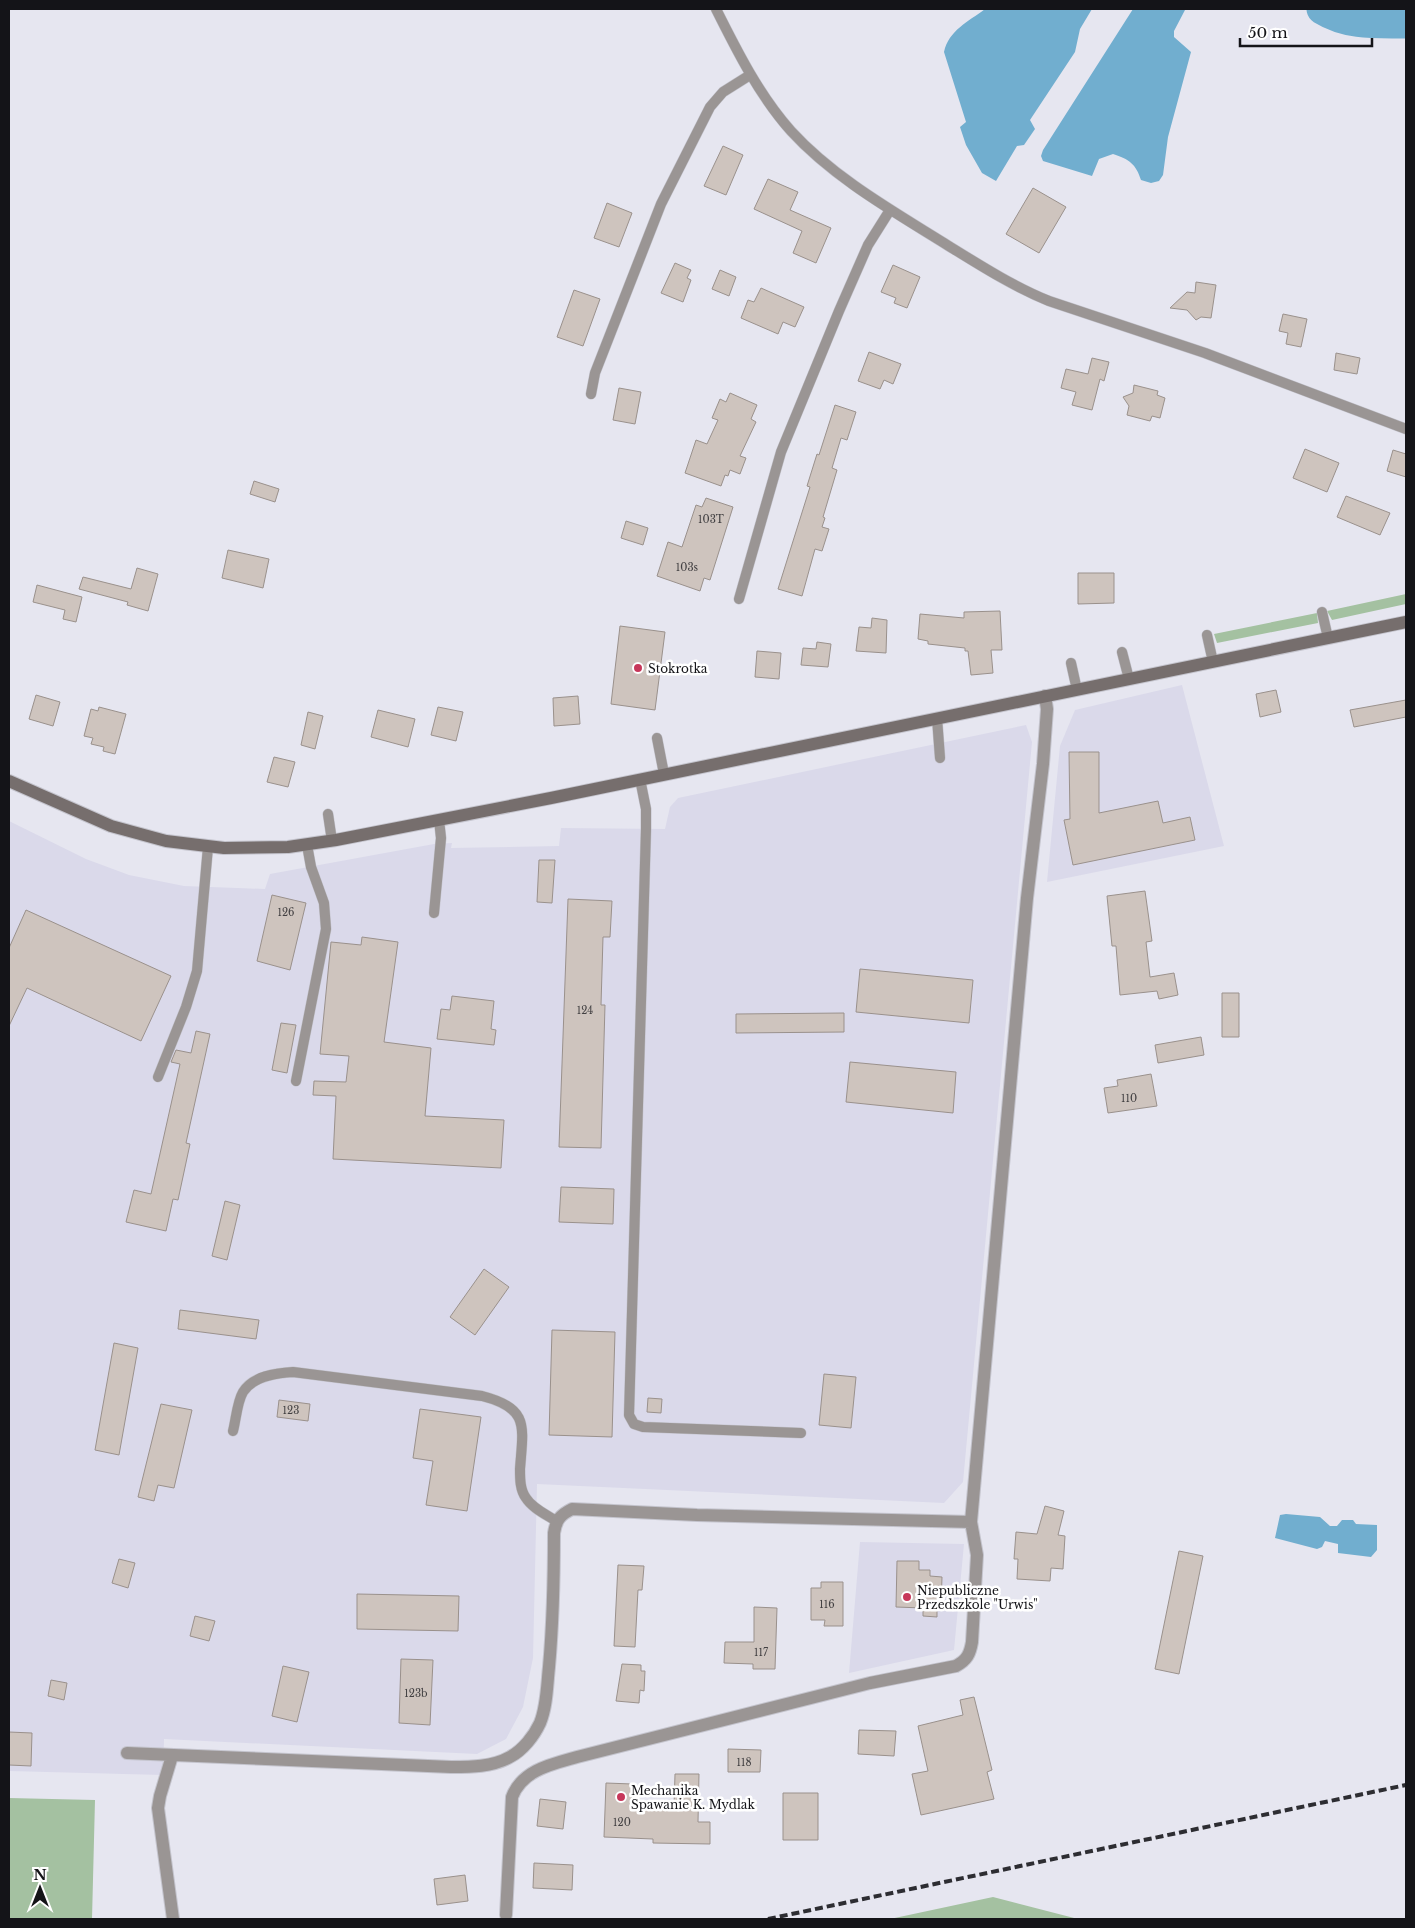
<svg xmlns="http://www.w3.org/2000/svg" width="1415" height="1928" viewBox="0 0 1415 1928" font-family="'Libre Baskerville',serif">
<rect width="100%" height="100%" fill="#e6e6f0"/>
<path fill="#dad9ea" d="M1182,685L1224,846L1047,882L1060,746L1075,710Z
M1026,725L1032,742L963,1482L944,1503L537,1484L533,1658L523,1707L506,1739L477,1754L164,1739L163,1775L9,1771V821L86,859L129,875L184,886L265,889L270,874L434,844L452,843L451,848L559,846L561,828L665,829L670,807L678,798Z
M860,1542L964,1544L954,1650L849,1673Z"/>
<path fill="#a4c1a1" d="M1406,594V604L1332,620L1327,611Z
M1317,613L1318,623L1217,643L1214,634Z
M9,1798L95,1800L92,1919H9Z
M993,1897L1078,1919H890Z"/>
<path fill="#71aecf" d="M985,9H1092L1080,29L1075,52L1030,120L1035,129L1024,145L1017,146L996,181L982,173L966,145L960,127L966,122L944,52C949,30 968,22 985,9Z
M1133,9H1197L1185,10L1174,31V37L1191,52L1168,137L1163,175L1159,181L1151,183L1141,180C1136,164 1129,159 1113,154L1099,159L1092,176L1043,161L1041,156L1043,150Z
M1286,1514L1320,1517L1330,1526H1337L1342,1520H1353L1356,1524L1377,1525V1550L1371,1557L1338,1553V1544L1325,1541L1322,1547L1317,1549L1275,1538L1280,1515Z"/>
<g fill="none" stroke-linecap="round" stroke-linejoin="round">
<path stroke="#71aecf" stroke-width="31" d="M1322,9C1348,25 1376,23 1406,23"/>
</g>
<path fill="#cec4be" stroke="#9a918c" d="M723,146L743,155L726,195L704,186Z
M768,179L798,192L790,210L831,228L816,263L793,253L802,231L754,209Z
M1033,188L1066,207L1039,253L1006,234Z
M607,203L632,213L619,247L594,238Z
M675,263L691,270L687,278L691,280L683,302L661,293Z
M893,265L920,277L907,308L894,303L896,298L881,292Z
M720,270L736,277L729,296L712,289Z
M1196,282L1216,285L1211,318L1201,317L1196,320L1187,310L1170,308L1187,292L1195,293Z
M761,288L804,307L795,327L783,322L778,334L741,318L748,300L754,302Z
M574,290L600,299L583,346L557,337Z
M1283,314L1307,319L1301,347L1286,344L1288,333L1279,331Z
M869,352L901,364L893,384L884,380L880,389L858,381Z
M1336,353L1360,358L1357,374L1334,370Z
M1092,358L1109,362L1104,381L1100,379L1092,410L1072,405L1076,392L1061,388L1066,369L1088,374Z
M1134,385L1158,391L1157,395L1165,398L1160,418L1152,416L1150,421L1127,415L1129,406L1123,397L1133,393Z
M619,388L641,392L635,424L613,420Z
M730,393L757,405L751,419L756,422L740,456L746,458L740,474L730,470L728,476L725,475L721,486L685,473L696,440L707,444L718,420L712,418L720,399L726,402Z
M835,405L856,412L847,440L841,438L832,468L837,470L823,517L825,518L822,527L829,529L822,551L815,549L802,596L778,589L810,487L807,486L817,454L819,455Z
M1305,449L1339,463L1327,492L1293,478Z
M1393,450L1406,454V477L1387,471Z
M254,481L279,489L275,502L250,494Z
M1346,496L1390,513L1380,535L1337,517Z
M706,498L733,507L710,580L704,578L700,591L657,576L668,542L682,547L696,505L702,507Z
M626,521L648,528L643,545L621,538Z
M228,550L269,559L263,588L222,578Z
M137,568L158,574L148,611L127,605L128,602L79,589L83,577L131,589Z
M1078,573H1114V603L1078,604Z
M37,585L82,597L76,622L63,619L65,610L33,602Z
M1000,611L1002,650H991L993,673L971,675L968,651H965V648L928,644V641L918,639L920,614L964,618V612Z
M872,618L887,620L886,653L856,651L859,627L871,628Z
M620,626L665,632L655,710L611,704Z
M817,642L831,644L828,667L801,665L803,648L816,649Z
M757,651L781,653L779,679L755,677Z
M1276,690L1281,712L1260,717L1256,694Z
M36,695L60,702L53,726L29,719Z
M578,696L580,724L554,726L553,698Z
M1406,700V717L1354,727L1350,710Z
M99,707L126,714L115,754L103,751L104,747L91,744L93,738L84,736L91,709L98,711Z
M438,707L463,712L456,741L431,735Z
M378,710L415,719L408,747L371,737Z
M308,712L323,716L315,749L301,745Z
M1069,752H1099V813L1158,801L1163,823L1190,817L1195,840L1073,865L1064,820L1070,819Z
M274,757L295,762L288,787L267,782Z
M539,860H555L552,903L537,902Z
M1145,891L1152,941L1146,942L1150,977L1174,973L1178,995L1159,999L1157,991L1120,995L1116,946H1112L1107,896Z
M272,895L306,903L290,970L257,961Z
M568,899L612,901L610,937H603L601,1005H605L601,1148L559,1147Z
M26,910L171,976L141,1041L27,988L9,1026V948Z
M362,937L398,942L384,1042L431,1048L425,1116L504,1120L501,1168L333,1159L336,1096L313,1095L314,1081L346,1082L349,1056L320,1054L331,942L361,945Z
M860,969L973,980L969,1023L856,1012Z
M1222,993H1239V1037H1222Z
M452,996L494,1001L491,1029L496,1030L494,1045L437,1039L441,1009L450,1010Z
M844,1013V1032L736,1033V1014Z
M281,1023L296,1025L287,1073L272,1070Z
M196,1031L210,1034L186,1143L190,1144L178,1200L173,1199L166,1231L126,1222L134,1190L151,1194L180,1064L171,1062L176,1050L191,1053Z
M1201,1037L1204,1055L1158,1063L1155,1045Z
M850,1062L956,1072L953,1113L846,1102Z
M1151,1074L1157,1106L1108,1113L1104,1088L1118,1086L1117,1080Z
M561,1187L614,1189L613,1224L559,1222Z
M225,1201L240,1205L227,1260L212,1256Z
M484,1269L509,1287L475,1335L450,1317Z
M180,1310L259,1320L256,1339L178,1329Z
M552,1330L615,1332L612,1437L549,1435Z
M114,1343L138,1348L119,1455L95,1450Z
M824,1374L856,1377L851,1428L819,1425Z
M648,1398L662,1399L661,1413L647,1412Z
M279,1400L310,1404L308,1421L277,1417Z
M161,1404L192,1410L174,1488L158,1485L154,1501L138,1497Z
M420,1409L481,1417L467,1511L426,1505L433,1461L413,1458Z
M1045,1506L1064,1511L1058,1535L1065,1536L1063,1569L1051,1568L1050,1581L1017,1579L1018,1559H1014L1016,1532L1037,1534Z
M1179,1551L1203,1556L1179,1674L1155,1669Z
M119,1559L135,1563L128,1588L112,1583Z
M897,1561H919V1570H930V1576L942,1577L941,1606H937V1617L923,1616V1608L896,1607Z
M618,1565L644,1566L642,1590H638L635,1647L614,1646Z
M821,1582H843V1626H824L825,1620H811V1588H821Z
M357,1594L459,1596L458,1631L357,1629Z
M754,1607L777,1608L775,1669H753V1664L724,1663L725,1642H754Z
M195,1616L215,1621L209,1641L190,1636Z
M401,1659L433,1660L430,1725L399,1723Z
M622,1664L641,1665V1671H645L644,1691L640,1690L639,1703L616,1701Z
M283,1666L309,1672L297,1722L272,1716Z
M51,1680L67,1683L64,1700L48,1696Z
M974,1697L992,1770L987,1772L994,1799L921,1815L912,1774L928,1771L918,1726L963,1715L960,1700Z
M859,1730L896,1731L894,1756L858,1754Z
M9,1732L32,1733L31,1766L9,1765Z
M728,1749L761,1750L760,1772H728Z
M675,1774H699L698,1822H710V1844L653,1843V1839L604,1837L606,1783L632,1784L631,1806H674Z
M783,1793H818V1840H783Z
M540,1799L566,1802L563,1829L537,1826Z
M534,1863L573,1865L572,1890L533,1888Z
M465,1875L468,1901L437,1905L434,1879Z"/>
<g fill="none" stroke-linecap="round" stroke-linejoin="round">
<defs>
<path id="lane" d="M716,9C737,51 759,95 791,131C833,177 891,210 944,243C978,264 1012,286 1049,301L1205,353L1406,429
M591,394L595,373L661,204L710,107L723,92L750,75
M739,599L781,452L839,311L868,245L890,210
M1322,612L1328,638
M1207,635L1213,662
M1122,652L1129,679
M1071,663L1077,690
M937,718L940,758
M657,738L664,774
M640,779L646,809V829L629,1415L634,1424L643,1427L801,1433
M328,814L332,841
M434,913L441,838L439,820
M158,1077L186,1007L197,971L208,847
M296,1081L326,929L324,903L311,867L307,845
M233,1431C236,1420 237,1402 243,1392C253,1376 276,1373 293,1372L482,1396C530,1408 523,1427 520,1469C520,1479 520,1490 526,1498C532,1508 547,1515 556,1521"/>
<path id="street" d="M127,1753L451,1767C471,1767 492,1767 510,1757C523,1750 534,1736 540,1723C547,1706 547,1685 549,1667C553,1622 554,1578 554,1533C556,1520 560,1515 572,1509L697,1515L971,1522L1027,898L1043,764L1047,709L1045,696
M172,1756L160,1796L158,1808L173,1919
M506,1915L512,1797C522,1770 552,1764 577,1757L870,1683L956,1666C967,1660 970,1654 972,1642L977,1555L971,1522"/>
<path id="secondary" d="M9,781L111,826L166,841L224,848L288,847L336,840L551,798L1406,622"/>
</defs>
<use href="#lane" stroke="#c4c4cd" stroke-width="11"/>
<use href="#street" stroke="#c4c4cd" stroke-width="14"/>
<use href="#secondary" stroke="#c4c4cd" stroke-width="14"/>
<use href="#lane" stroke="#9a9594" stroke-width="10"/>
<use href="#street" stroke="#9a9594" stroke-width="12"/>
<use href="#secondary" stroke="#766e6d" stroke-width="12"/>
<path stroke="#2d2d32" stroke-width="4" stroke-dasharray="8 4" stroke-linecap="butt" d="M768,1919L1406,1785"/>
</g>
<g fill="#c7375a" stroke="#fff" stroke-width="2">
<circle cx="638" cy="668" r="5"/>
<circle cx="907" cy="1597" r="5"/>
<circle cx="621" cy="1797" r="5"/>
</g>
<g text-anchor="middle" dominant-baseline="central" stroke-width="5" stroke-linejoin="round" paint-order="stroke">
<g font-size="10" fill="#424042">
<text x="711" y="519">103T</text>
<text x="687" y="567">103s</text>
<text x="286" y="912">126</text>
<text x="585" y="1010">124</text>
<text x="1129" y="1098">110</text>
<text x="291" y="1410">123</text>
<text x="827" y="1604">116</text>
<text x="761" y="1652">117</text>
<text x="416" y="1693">123b</text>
<text x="744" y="1762">118</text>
<text x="622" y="1822">120</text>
</g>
<g font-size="12" fill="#141418" stroke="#fff" text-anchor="start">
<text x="648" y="668">Stokrotka</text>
<text x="917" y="1590">Niepubliczne<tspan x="917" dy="14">Przedszkole "Urwis"</tspan></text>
<text x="631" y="1790">Mechanika<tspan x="631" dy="14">Spawanie K. Mydlak</tspan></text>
</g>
</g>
<rect width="1415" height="1928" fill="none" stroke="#141418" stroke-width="20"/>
<g transform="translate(40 1888)" stroke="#ffffff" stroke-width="4" paint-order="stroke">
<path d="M0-4L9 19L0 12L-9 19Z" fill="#141418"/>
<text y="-8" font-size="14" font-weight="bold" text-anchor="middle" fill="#141418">N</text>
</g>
<path d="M1240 38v8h132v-8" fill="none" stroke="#141418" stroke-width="2.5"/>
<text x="1248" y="38" font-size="15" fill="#141418" stroke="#ffffff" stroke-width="4" paint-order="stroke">50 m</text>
</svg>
